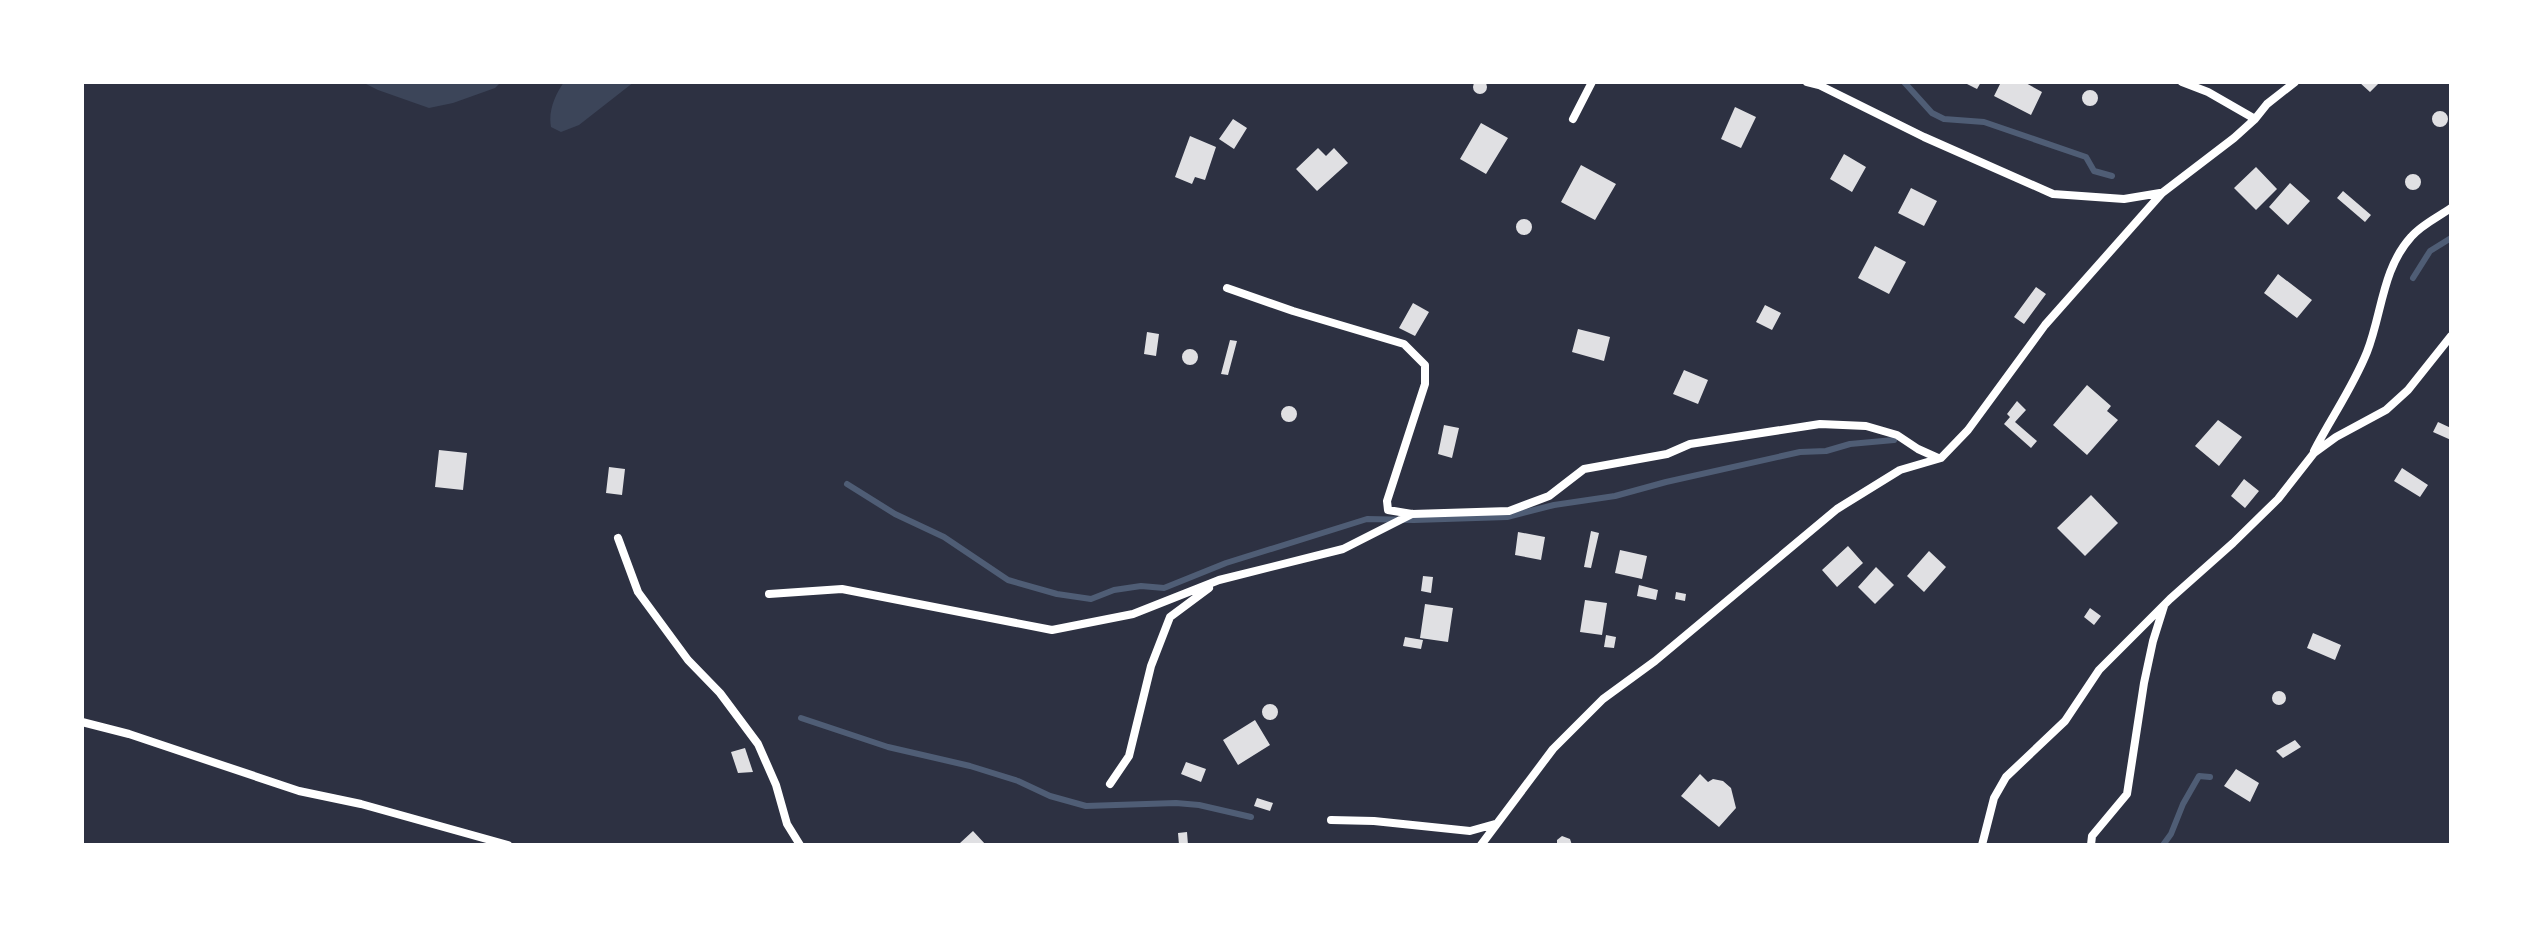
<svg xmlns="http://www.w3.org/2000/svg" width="2533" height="927" viewBox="0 0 2533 927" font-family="'PT Sans Narrow',sans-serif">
<rect width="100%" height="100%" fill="#2d3142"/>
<path fill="#3c4559" d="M362,82H501L495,88L453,103L429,108L378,90Z
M564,82H634L579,125L561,132L551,127C548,111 555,95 564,82Z"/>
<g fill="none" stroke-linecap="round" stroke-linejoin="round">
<path stroke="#4f5d75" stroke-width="6" d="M1904,82L1932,113L1944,119L1984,122L2086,157L2094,171L2112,176
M2413,278L2430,251L2451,238
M847,484L895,514L944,537L1008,580L1057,594L1091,599L1114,590L1141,586L1164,588L1226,563L1367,519L1414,520L1507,517L1554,505L1615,496L1666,482L1800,452L1826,451L1850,444L1894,440
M801,718L888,747L970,766L1018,781L1050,796L1086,806L1176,803L1199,805L1251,817
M2163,845L2171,834L2183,804L2199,776L2210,777"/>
</g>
<path fill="#e0e0e3" d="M1473 87a7 7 0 1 1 14 0a7 7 0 1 1-14 0Z
M1963,82H1981L1977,89Z
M2001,82H2024L2042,92L2031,115L1994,96Z
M2359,82H2380L2370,92Z
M2082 98a8 8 0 1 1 16 0a8 8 0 1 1-16 0Z
M1735,107L1756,117L1741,148L1721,139Z
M2432 119a8 8 0 1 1 16 0a8 8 0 1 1-16 0Z
M1233,119L1247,128L1234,149L1219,139Z
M1481,123L1508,138L1486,174L1460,159Z
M1190,136L1216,147L1205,180L1195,177L1192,184L1175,177Z
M1318,148L1326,156L1334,148L1348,163L1317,191L1296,169Z
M1844,154L1866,167L1852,192L1830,179Z
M1581,165L1616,184L1595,220L1561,202Z
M2256,167L2277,189L2256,210L2234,188Z
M2405 182a8 8 0 1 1 16 0a8 8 0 1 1-16 0Z
M2290,183L2310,201L2288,225L2269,207Z
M1911,188L1937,201L1924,226L1898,213Z
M2343,191L2371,215L2365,222L2337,198Z
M1516 227a8 8 0 1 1 16 0a8 8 0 1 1-16 0Z
M1875,246L1906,262L1889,294L1858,278Z
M2278,274L2312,300L2297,318L2264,293Z
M2036,287L2046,294L2024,324L2014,317Z
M1413,303L1429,312L1415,336L1399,328Z
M1765,305L1781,313L1772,330L1756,322Z
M1578,329L1610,337L1604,361L1572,352Z
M1147,332L1159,334L1156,356L1144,354Z
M1230,340L1237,341L1228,375L1221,374Z
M1182 357a8 8 0 1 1 16 0a8 8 0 1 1-16 0Z
M1684,370L1708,380L1698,404L1673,394Z
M2087,385L2111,406L2107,411L2118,420L2087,455L2053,425Z
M2017,401L2026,410L2015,422L2037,441L2031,448L2004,424L2010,417L2007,414Z
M1281 414a8 8 0 1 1 16 0a8 8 0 1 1-16 0Z
M2218,420L2242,437L2219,466L2195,446Z
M2438,422L2451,428V440L2433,432Z
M1444,425L1459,428L1452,458L1438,454Z
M439,450L467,453L463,490L435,487Z
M609,467L625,469L622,495L606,493Z
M2402,468L2428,485L2420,497L2394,481Z
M2244,479L2259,491L2245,508L2231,496Z
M2091,495L2118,523L2085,556L2057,528Z
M1591,531L1599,533L1591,568L1584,567Z
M1518,532L1545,537L1541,560L1515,555Z
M1848,546L1863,563L1837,587L1822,570Z
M1620,550L1647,556L1642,579L1615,573Z
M1929,551L1946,567L1924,592L1907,576Z
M1876,567L1894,585L1875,604L1858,587Z
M1423,576L1433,577L1431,593L1421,591Z
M1639,585L1658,590L1656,600L1637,596Z
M1676,592L1686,594L1685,601L1675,599Z
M1585,600L1607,603L1602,635L1580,632Z
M1425,604L1453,608L1448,642L1420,638Z
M2090,608L2101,616L2094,625L2084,617Z
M2313,633L2341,645L2335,660L2307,648Z
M1606,635L1616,637L1614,648L1604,647Z
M1405,637L1423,640L1421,649L1403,646Z
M2272 698a7 7 0 1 1 14 0a7 7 0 1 1-14 0Z
M1262 712a8 8 0 1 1 16 0a8 8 0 1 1-16 0Z
M1255,720L1270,745L1238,765L1223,740Z
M2295,740L2301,747L2283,758L2276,751Z
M745,748L753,772L738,773L731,752Z
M1186,762L1206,769L1201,782L1181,774Z
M2236,769L2259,783L2250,802L2224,786Z
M1700,774L1708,782L1713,779L1723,781L1731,788L1736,808L1719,827L1681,796Z
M1257,798L1273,803L1270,811L1254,806Z
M973,831L986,845L960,843Z
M1187,832L1188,845H1179L1178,833Z
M1562,836L1570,839L1572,845H1557V840Z"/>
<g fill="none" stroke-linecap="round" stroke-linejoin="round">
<path stroke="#fff" stroke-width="8" d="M1807,82L1819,85L1924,137L2053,194L2124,199L2160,193
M2182,82L2208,92L2255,119
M1573,119L1592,82
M1227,288L1293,311L1404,344L1425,365V384L1387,501L1388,510L1412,514L1509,511L1549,496L1584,469L1667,454L1690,444L1820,424L1866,426L1897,435L1918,449L1938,458
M2314,451C2331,418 2353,387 2367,352C2382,314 2382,269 2411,237C2421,225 2438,217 2451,208
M618,538L638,592L688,660L720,693L758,744L776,785L787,824L800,845
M769,594L842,589L1052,630L1133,614L1219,580L1343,549L1412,514
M82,722L129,734L299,791L361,804L508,845
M1110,784L1129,756L1151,666L1170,617L1209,588
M1331,820L1374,821L1470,831L1495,824
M1481,845L1553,749L1603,699L1655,661L1837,509L1900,470L1941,458L1968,430L2045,325L2162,193L2234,138L2255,119L2267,104L2295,82
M1982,845L1994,798L2006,777L2065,721L2099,670L2170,599L2233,543L2278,499L2314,453L2336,437L2386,410L2408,390L2451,336
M2091,845L2092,836L2127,794L2144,683L2153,641L2164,606"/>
</g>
<rect width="2533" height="927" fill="none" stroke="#ffffff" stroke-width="168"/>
</svg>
